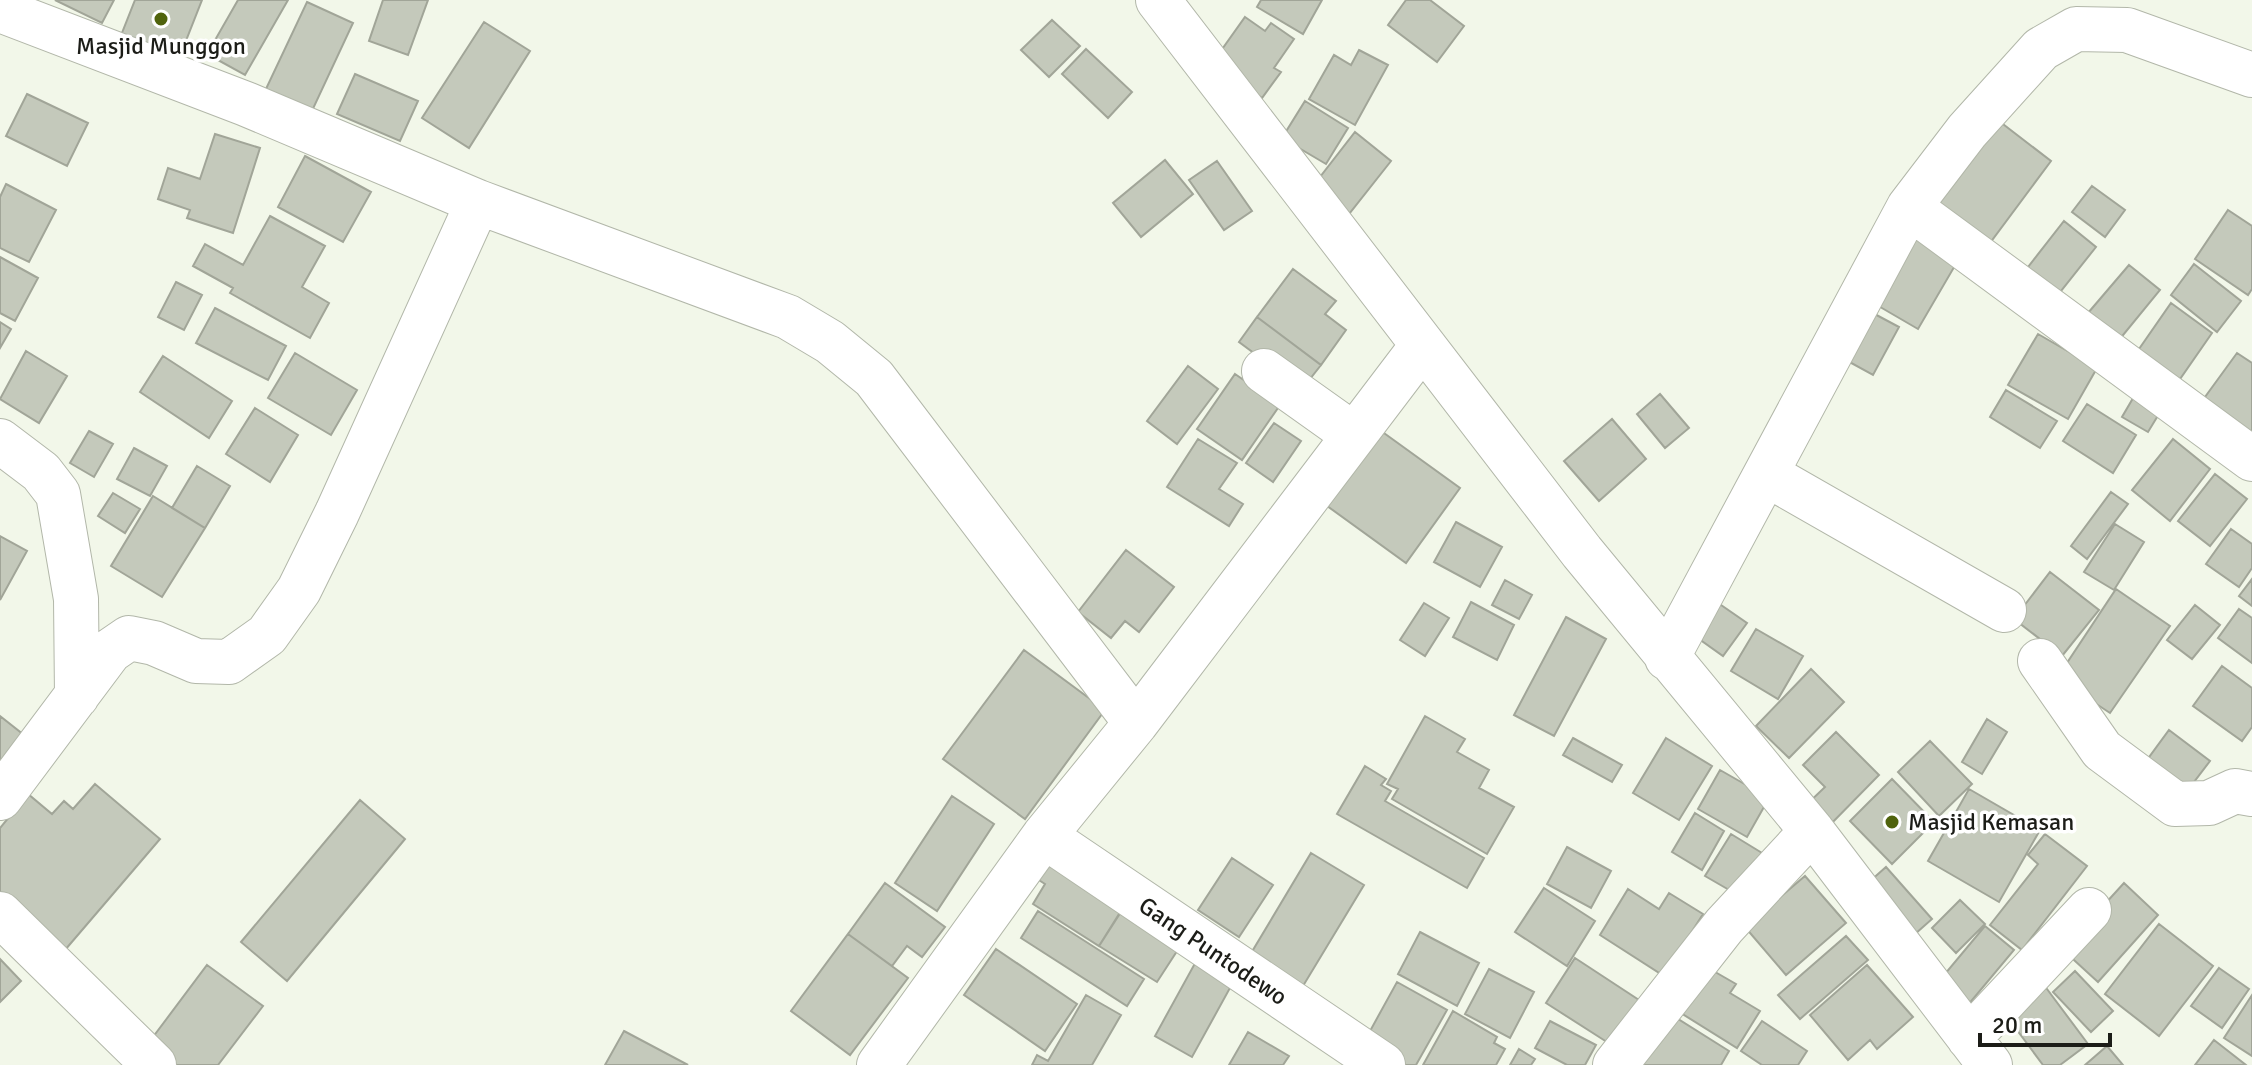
<svg xmlns="http://www.w3.org/2000/svg" width="2252" height="1065" viewBox="0 0 2252 1065" font-family="Signika,sans-serif">
<rect width="100%" height="100%" fill="#f2f7e9"/>
<path fill="#c4c9bb" stroke="#a1a598" stroke-width="2" d="M55,0H114L102,23Z
M135,0H202L178,61L120,38Z
M238,0H288L245,75L207,54Z
M383,0H428L408,55L369,41Z
M1261,0H1322L1303,34L1257,7Z
M1406,0H1430L1464,26L1437,62L1388,25Z
M307,2L353,23L311,113L265,91Z
M1245,17L1265,31L1271,23L1294,39L1274,68L1281,72L1262,98L1213,62Z
M1052,20L1080,46L1049,77L1021,50Z
M484,22L530,51L469,148L422,118Z
M1086,49L1132,92L1108,118L1062,74Z
M1359,50L1388,65L1355,125L1309,99L1334,55L1351,65Z
M355,74L418,101L400,141L337,114Z
M27,94L88,123L67,166L6,136Z
M1305,101L1348,128L1326,164L1282,138Z
M1999,121L2051,161L1984,251L1932,210Z
M1355,132L1391,161L1349,214L1313,186Z
M215,134L260,148L233,233L187,218L190,210L158,199L168,168L200,179Z
M305,156L371,192L343,242L278,207Z
M1165,160L1193,194L1141,237L1113,203Z
M1217,161L1252,211L1224,230L1189,180Z
M6,184L56,210L29,262L0,248V197Z
M2092,186L2125,210L2105,237L2072,212Z
M2228,210L2252,226V289L2248,295L2195,259Z
M270,216L325,246L302,287L329,303L310,338L230,293L233,288L193,266L205,244L243,265Z
M2064,221L2096,247L2049,306L2017,281Z
M1917,233L1960,257L1918,329L1875,304Z
M0,257L38,278L15,321L0,313Z
M2194,264L2241,301L2217,332L2171,295Z
M2129,265L2160,290L2119,340L2088,313Z
M1293,269L1336,301L1325,314L1346,330L1321,365L1257,317Z
M176,282L202,295L184,330L158,317Z
M2171,303L2212,333L2171,392L2130,362Z
M215,308L286,346L268,380L196,343Z
M1869,311L1899,327L1873,375L1844,359Z
M1257,317L1321,365L1302,389L1239,342Z
M0,322L11,329L0,348Z
M2038,334L2097,368L2068,419L2008,385Z
M26,351L67,376L39,423L0,399Z
M295,353L357,390L331,435L268,398Z
M2237,353L2252,363V448L2197,408Z
M163,356L232,401L209,438L140,392Z
M1188,366L1218,389L1177,444L1147,421Z
M1235,374L1280,405L1242,460L1197,429Z
M2139,388L2165,404L2148,432L2122,417Z
M2006,390L2057,421L2040,448L1990,417Z
M1660,394L1689,428L1665,448L1637,414Z
M2087,404L2136,435L2113,473L2063,441Z
M255,408L298,435L270,482L226,454Z
M1612,419L1646,459L1599,501L1564,461Z
M1274,423L1301,441L1273,482L1246,463Z
M1377,428L1460,488L1406,563L1323,503Z
M89,431L113,444L94,477L70,463Z
M1198,439L1237,463L1219,489L1243,504L1229,526L1167,487Z
M2173,439L2210,469L2170,521L2132,490Z
M134,448L167,466L150,496L117,479Z
M197,466L230,486L205,528L172,508Z
M2215,474L2247,499L2210,546L2178,521Z
M2111,492L2128,504L2087,559L2071,546Z
M113,493L140,509L125,533L98,516Z
M153,496L205,528L162,597L111,566Z
M1456,522L1502,547L1480,587L1434,562Z
M2115,524L2144,542L2114,590L2084,572Z
M2231,529L2252,544V568L2239,587L2206,564Z
M0,536L27,551L0,600Z
M1126,550L1174,587L1139,632L1125,621L1111,638L1078,612Z
M2050,572L2099,610L2062,656L2014,619Z
M2252,579V606L2239,596Z
M1505,580L1532,595L1519,619L1492,605Z
M2116,589L2170,626L2110,713L2057,678Z
M1708,596L1747,623L1723,656L1685,629Z
M1471,602L1514,625L1497,660L1453,637Z
M1424,603L1449,618L1425,656L1400,640Z
M2195,605L2220,625L2192,659L2167,640Z
M2239,609L2252,618V663L2218,638Z
M1566,617L1606,639L1554,736L1514,715Z
M1756,629L1803,656L1778,699L1731,671Z
M1024,650L1105,710L1025,819L943,759Z
M2222,666L2252,688V727L2242,741L2193,706Z
M1811,669L1844,702L1789,758L1756,726Z
M0,716L29,739L0,774Z
M1425,716L1465,739L1457,752L1489,770L1479,788L1514,807L1487,854L1392,799L1398,789L1387,784Z
M1987,719L2007,732L1982,774L1962,762Z
M2169,730L2210,761L2184,795L2144,764Z
M1836,732L1879,775L1824,831L1802,809L1825,787L1803,765Z
M1573,738L1622,765L1612,782L1563,755Z
M1666,738L1712,766L1679,820L1633,793Z
M1930,741L1972,784L1939,816L1898,772Z
M1365,766L1386,779L1381,785L1391,791L1385,801L1484,858L1467,888L1337,814Z
M1720,770L1769,798L1747,837L1698,809Z
M1892,779L1934,822L1892,864L1850,821Z
M95,784L160,839L65,950L0,894V828L28,794L52,814L64,801L73,809Z
M1969,789L2040,830L1999,902L1928,861Z
M952,796L994,824L937,911L895,883Z
M360,800L405,839L287,981L241,942Z
M1695,813L1724,831L1702,870L1672,852Z
M1731,834L1767,856L1743,898L1705,876Z
M2045,834L2087,866L2022,950L1990,925L2038,864L2028,855Z
M1567,847L1611,871L1591,908L1547,884Z
M1045,853L1126,904L1099,946L1033,904L1045,884L1031,875Z
M1311,853L1364,885L1300,991L1247,960Z
M1232,858L1273,885L1239,937L1198,910Z
M1886,867L1932,919L1906,942L1860,890Z
M1805,876L1846,923L1786,975L1745,927Z
M885,883L945,927L922,957L907,946L892,966L848,934Z
M2124,883L2158,915L2098,982L2063,950Z
M1544,888L1595,921L1567,966L1515,932Z
M1628,889L1659,909L1669,893L1703,914L1664,976L1600,935Z
M1960,900L1985,924L1956,953L1932,928Z
M1038,911L1144,979L1127,1006L1021,938Z
M1121,911L1179,948L1157,982L1099,946Z
M2159,924L2213,966L2159,1036L2105,994Z
M1985,926L2014,950L1968,1005L1939,981Z
M1420,932L1479,963L1457,1006L1398,974Z
M848,934L908,978L850,1055L791,1011Z
M1846,936L1868,960L1800,1019L1778,995Z
M996,949L1077,1004L1045,1051L964,995Z
M1199,956L1236,977L1192,1057L1155,1036Z
M1575,958L1639,1000L1610,1044L1546,1003Z
M0,959L21,981L0,1002Z
M207,965L263,1006L218,1065H174L147,1045Z
M1703,965L1736,984L1730,993L1760,1011L1737,1048L1676,1010Z
M1867,965L1913,1017L1877,1049L1870,1040L1848,1060L1810,1015Z
M2219,968L2249,989L2222,1028L2191,1006Z
M1489,969L1534,992L1510,1038L1465,1014Z
M2075,971L2113,1011L2091,1032L2053,992Z
M1397,982L1447,1010L1416,1065H1404L1364,1042Z
M2044,985L2088,1044L2060,1065H2043L2005,1014Z
M1086,995L1121,1015L1092,1065H1032L1037,1055L1048,1061Z
M2252,995V1056L2224,1038Z
M1453,1011L1497,1037L1494,1043L1505,1049L1496,1065H1423Z
M1667,1012L1729,1051L1721,1065H1634Z
M1550,1021L1596,1045L1585,1065H1567L1535,1048Z
M1762,1021L1807,1051L1798,1065H1762L1741,1051Z
M624,1031L688,1065H605Z
M1248,1032L1289,1056L1283,1065H1229Z
M2214,1040L2246,1065H2195Z
M2107,1046L2123,1065H2085Z
M1519,1049L1535,1059L1531,1065H1510Z"/>
<g fill="none" stroke-linecap="round" stroke-linejoin="round">
<defs>
<path id="minor" d="M1158,0L1582,552L1812,831L1990,1065
M0,10L246,104L478,202L788,317L830,342L874,378L1136,723
M1909,207L2252,459
M1264,371L1354,435
M0,441L41,472L58,494L76,599L77,696
M1766,474L2004,610
M1667,658L1909,207L1967,131L2041,49L2076,29L2127,30L2252,75
M2040,661L2102,750L2175,804L2209,803L2235,791L2252,794
M0,798L110,651L129,638L154,643L196,661L229,662L267,635L299,590L337,513L478,202
M1044,836L1383,1065
M0,914L154,1065
M1969,1038L2089,910
M879,1065L1044,836L1136,723L1422,346
M1615,1065L1724,926L1812,831"/>
</defs>
<use href="#minor" stroke="#b2b7a9" stroke-width="46"/>
<use href="#minor" stroke="#fff" stroke-width="44"/>
</g>
<g fill="#50630d" stroke="#fff" stroke-width="3">
<circle cx="161" cy="19" r="8"/>
<circle cx="1892" cy="822" r="8"/>
</g>
<g text-anchor="middle" dominant-baseline="central" stroke-width="7" stroke-linejoin="round" paint-order="stroke">
<g font-size="24" fill="#1c1d18" stroke="#fff">
<text x="161" y="46">Masjid Munggon</text>
<text x="1908" y="822" text-anchor="start">Masjid Kemasan</text>
</g>
<g font-size="24" fill="#1c1d18" stroke="#fff">
<text transform="translate(1213 951) rotate(34)">Gang Puntodewo</text>
</g>
</g>
<path d="M1980 1033v12h130v-12" fill="none" stroke="#1c1d18" stroke-width="4"/>
<text x="1992" y="1033" font-size="24" fill="#1c1d18" stroke="#ffffff" stroke-width="6" paint-order="stroke">20 m</text>
</svg>
